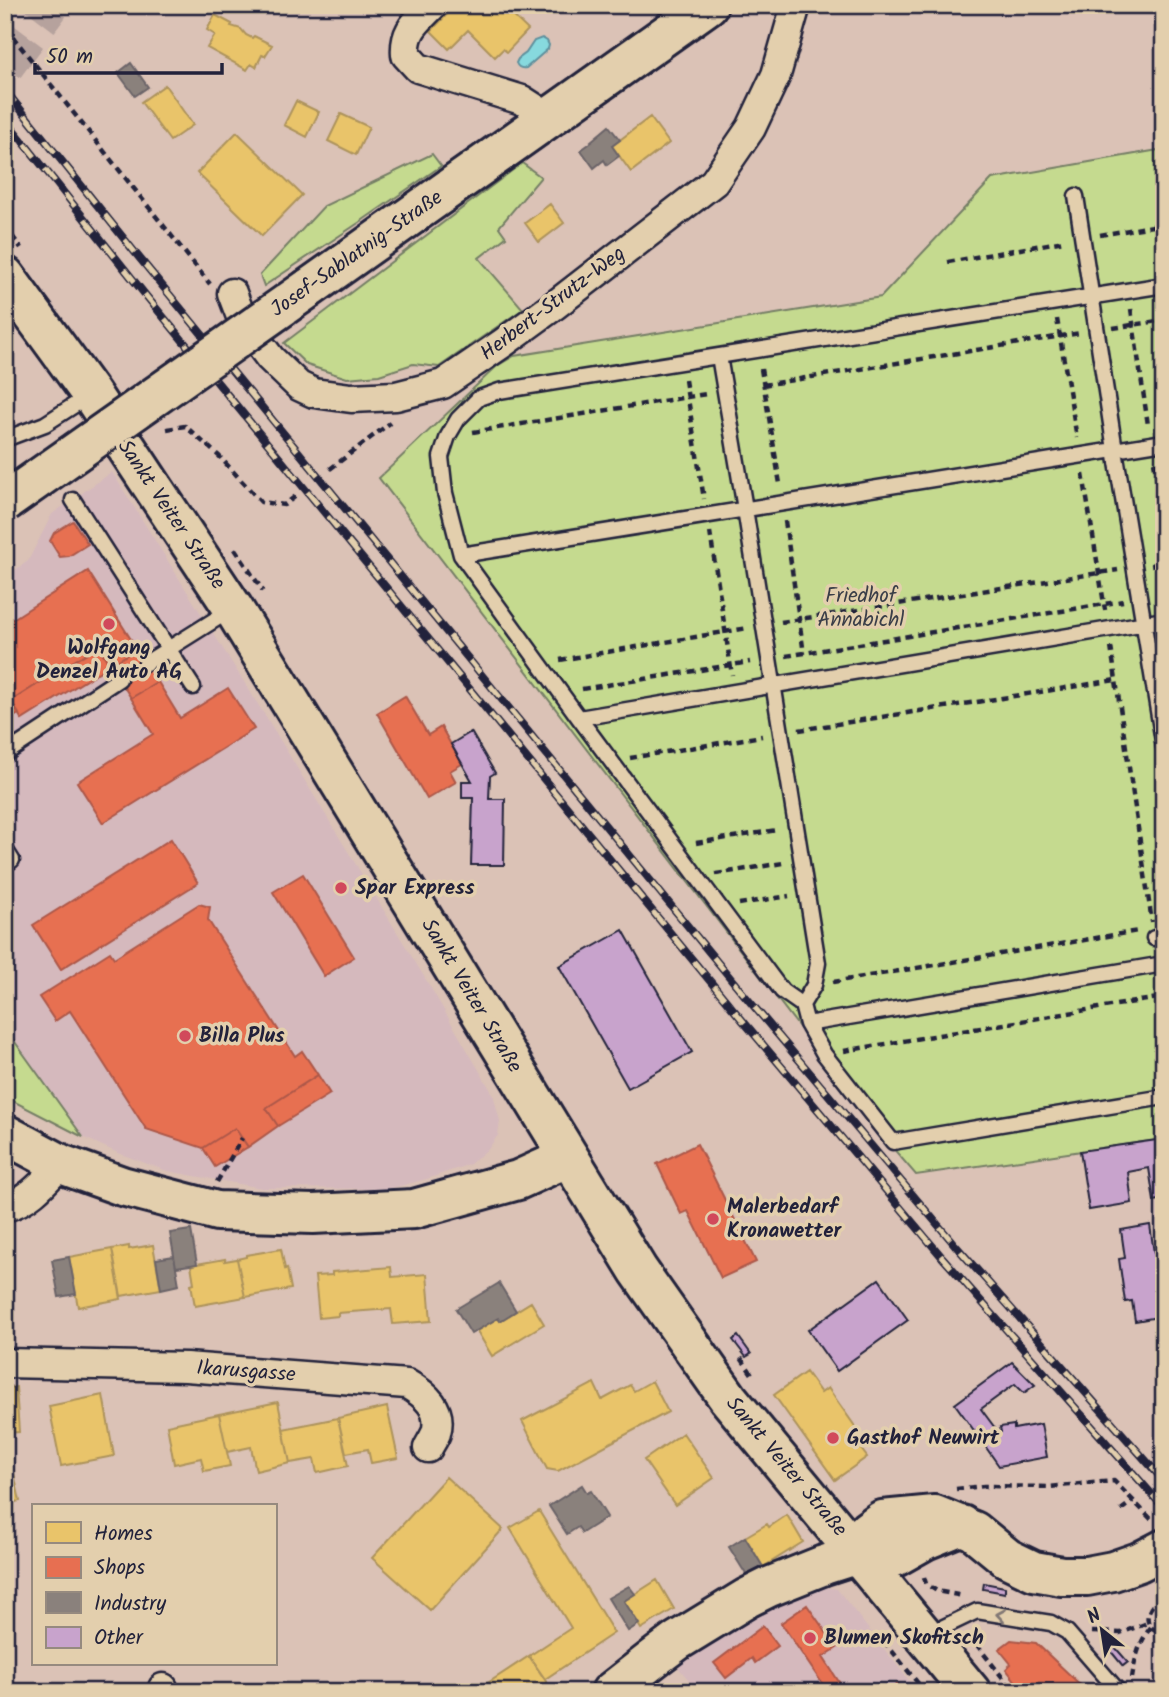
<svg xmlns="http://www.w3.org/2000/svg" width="1169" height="1697" viewBox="0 0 1169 1697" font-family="Kalam,sans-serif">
<rect width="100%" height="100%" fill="#dbc2b6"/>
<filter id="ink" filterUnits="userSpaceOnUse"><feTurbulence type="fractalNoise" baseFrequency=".0143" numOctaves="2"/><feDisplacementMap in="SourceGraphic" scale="14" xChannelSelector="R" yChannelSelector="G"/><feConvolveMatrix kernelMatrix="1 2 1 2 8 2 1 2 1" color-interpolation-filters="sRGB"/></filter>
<g filter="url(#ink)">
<path fill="#d5b9bd" d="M112,472L271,725L428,983L493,1094L500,1121L498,1135L489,1148L470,1164L427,1179L388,1189L262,1188L167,1171L118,1153L83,1137L5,1028V577L28,561L52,514Z
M814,1585L837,1589L918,1692H699L672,1660L753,1610Z"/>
<path fill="#c5da8f" stroke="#747e65" stroke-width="2" d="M1164,149V1139L916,1175L861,1111L802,1031L379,478L497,366L514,356L881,297L992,179Z
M432,154L441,166L360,222L264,286L260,275L324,206Z
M522,163L541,177L499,227L506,237L479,258L523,309L439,367L413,364L379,375L347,378L307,365L284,343Z
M5,1028L83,1137L5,1097Z"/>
<path fill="#87d9de" stroke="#5f909d" stroke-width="2" d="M542,38L547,41L549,45L548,49L526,68C521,69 518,68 516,63L518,59L526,53L534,41Z"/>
<path fill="#e9c46a" stroke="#ad935c" stroke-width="2" d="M456,5H508L505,8L528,30L507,52L503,49L495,57L468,30L449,49L431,31Z
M215,15L232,24L231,26L241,29L246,35L252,38L254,36L272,45L265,56L262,55L256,67L251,64L247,70L207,48L215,35L207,30Z
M165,85L193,125L170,141L141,102Z
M296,101L319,112L307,137L284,125Z
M341,114L369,127L356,155L328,141Z
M650,117L669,143L631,172L612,146Z
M237,132L302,195L262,236L197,173Z
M550,204L564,223L539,242L525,223Z
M153,1245L161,1289L121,1296L112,1249L129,1246V1249Z
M112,1249L121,1299L78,1307L69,1257Z
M281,1249L285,1269L287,1268L291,1289L245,1297L237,1259L246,1257V1255Z
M225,1259V1261L237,1259L245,1297L195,1306L191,1284L194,1283L191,1265Z
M391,1267L392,1277L427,1274L431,1321L393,1324L391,1309L338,1313V1316L319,1318L315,1276L332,1275V1272Z
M531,1302L544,1324L492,1356L477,1331L498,1318L500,1321Z
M806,1372L821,1393L828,1388L859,1432L852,1437L867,1457L835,1480L774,1395Z
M652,1381L668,1412L558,1471L547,1469L522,1421L594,1383L602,1400L630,1385L634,1391Z
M16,1387L19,1432L5,1433V1388Z
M103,1395L114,1456L61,1466L49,1406Z
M278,1402L290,1463L256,1471L251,1447L227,1452L219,1414Z
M387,1407L398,1458L371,1463L368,1449L346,1453L338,1418Z
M219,1414L230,1466L204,1471L201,1458L174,1464L167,1425Z
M338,1418L348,1466L317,1473L314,1459L290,1463L283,1429Z
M683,1433L714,1478L675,1505L644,1460Z
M11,1460L20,1501L5,1504V1461Z
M446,1477L503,1529L430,1610L372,1558Z
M539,1511L614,1633L545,1679L529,1656L571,1628L510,1528Z
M787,1515L803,1542L763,1567L745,1537L767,1524L769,1527Z
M657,1580L674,1609L641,1629L624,1601Z
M529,1656L553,1692H474Z"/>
<path fill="#e76f51" stroke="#ac584a" stroke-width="2" d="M73,521L88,544L69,556L60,557L50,541L54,533Z
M88,571L137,649L110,665L98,646L11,701L19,714L5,722V624Z
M98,646L110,665L22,720L11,701Z
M137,649L158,682L131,698L110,665Z
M158,682L180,718L228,688L254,729L103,823L77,782L153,734L131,698Z
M405,696L428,735L441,727L462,764L450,771L456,782L427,799L377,713Z
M171,839L198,883L61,969L33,925Z
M303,874L354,957L324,976L273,892Z
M199,904L210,907L208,920L295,1056L302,1051L318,1075L266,1108L278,1126L248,1147L235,1128L203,1148L146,1129L70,1011L55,1021L39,997L110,952L114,958Z
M318,1075L330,1094L278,1126L266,1108Z
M235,1128L248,1147L215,1167L203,1148Z
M697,1144L756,1262L721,1278L688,1211L681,1214L657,1164Z
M807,1605L837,1648L823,1657L841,1685L831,1692H828L781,1623Z
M763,1626L778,1646L755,1663L752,1658L726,1678L714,1663Z
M1011,1640L1036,1643L1088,1692H1024L1006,1669L1011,1664L999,1649Z
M898,1684L904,1692H888Z"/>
<path fill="#8a817c" stroke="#6b6468" stroke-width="2" d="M131,63L148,87L135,96L118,73Z
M609,126L620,140L612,146L619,156L607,165L604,160L594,168L581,150L592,142L591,141Z
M191,1230L197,1264L176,1267L170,1233Z
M174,1256L179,1285L161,1289L156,1259Z
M69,1257L76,1294L59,1297L52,1260Z
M499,1283L516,1311L500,1321L498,1318L471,1334L456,1309Z
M582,1485L587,1493L591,1491L607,1517L582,1533L578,1527L567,1534L549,1506Z
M745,1537L763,1567L747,1576L729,1547Z
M629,1586L635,1594L624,1601L639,1624L628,1631L608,1598Z"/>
<path fill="#c8a3cc" stroke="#22223b" stroke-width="2" d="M471,732L495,773L490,776L489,799H505L504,865H471L473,798H462V781H472L451,744Z
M623,930L692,1052L628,1088L559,966Z
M1164,1139V1199L1154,1201L1149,1168L1128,1172L1132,1203L1089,1210L1080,1151Z
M1150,1225L1154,1253L1160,1252L1164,1276V1296H1160L1164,1316L1135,1321L1132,1301L1125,1302L1119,1259L1125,1258L1121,1230Z
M879,1279L908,1320L837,1371L808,1330Z
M738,1336L751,1354L746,1357L733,1340Z
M1012,1362L1035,1385L1024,1393L1015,1384L981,1409L998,1432L978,1436L955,1404Z
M1041,1424L1047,1457L999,1466L978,1436L1001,1432L1000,1427L1014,1425V1429Z
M984,1583L1005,1587V1593L983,1589Z
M1114,1646L1128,1662L1123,1666L1109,1649Z"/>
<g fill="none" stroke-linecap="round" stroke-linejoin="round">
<path stroke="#b6a29d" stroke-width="38" stroke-dasharray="38 19" stroke-linecap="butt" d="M5,66L51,5"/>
<defs>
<path id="lane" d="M1076,196L1115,450L1164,747
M719,356L745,509L818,963L814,985L802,1005L807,1024L824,1054L893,1142L1164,1097
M5,439L45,424L90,395
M73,500L193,687
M461,555L1164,442
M146,663L232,609
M579,718L1164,620
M5,754L119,679
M5,849L12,860L5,865
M1154,938L1164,936
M802,1005L782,991L579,718L461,555L445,493L441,457L448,436L458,419L479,398L499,391L1164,285
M807,1024L1158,965
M925,1636L977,1611L1051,1623L1067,1632L1119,1692"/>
<path id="street" d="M433,5C417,22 404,30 406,55L418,68L522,100L550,118
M232,293L243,322L270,358L299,386L314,393L351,398L396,396L443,384L503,343L555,305L714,182L751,128L776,75L796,5
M5,1207C29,1201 45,1181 61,1164
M5,1363L186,1367L407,1384C425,1394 443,1409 436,1433C434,1438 430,1444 428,1448
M163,1688V1692"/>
<path id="secondary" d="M5,276L91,394L233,608L638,1270L728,1398L971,1692
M309,288L708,5
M5,1134L61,1164L122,1186L217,1211L313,1214L414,1209L518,1180L569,1157
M858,1554L867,1531L882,1520L935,1515L974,1531L1007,1558L1034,1571L1062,1576H1087L1113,1571L1139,1562L1164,1549
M611,1692L653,1659L677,1641L747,1598L769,1587L824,1565L858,1554L895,1557L925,1540L962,1525"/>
</defs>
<use href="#lane" stroke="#22223b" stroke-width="19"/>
<use href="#street" stroke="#22223b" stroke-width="33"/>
<use href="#secondary" stroke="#22223b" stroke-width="44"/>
<path stroke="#22223b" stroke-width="4.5" stroke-dasharray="7 5" stroke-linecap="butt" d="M5,27L210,284
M5,226L21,248
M1100,235L1164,224
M948,262L1064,241
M1131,309L1148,425
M1057,319L1077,438
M1113,328L1164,320
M761,369L780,484
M685,380L704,499
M763,385L1080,333
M167,429L185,426L219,456L261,502L284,505L296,496
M473,432L706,394
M1154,462L1164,519
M330,469L390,423
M1083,474L1105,610
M785,521L804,654
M710,532L732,675
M235,549L263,591
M1151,565L1164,563
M781,622L1118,570
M1111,647L1152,922
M786,656L1123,601
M560,660L748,628
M582,689L750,662
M799,730L1116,680
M630,758L762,736
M696,843L777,830
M716,874L783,863
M739,904L789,896
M833,982L1138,931
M1161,982L1164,995
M844,1051L1164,997
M217,1182L242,1138
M741,1358L752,1374
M956,1489L984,1486L1048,1487L1114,1481L1154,1522
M1121,1510L1133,1501
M924,1577L926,1584L937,1591L963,1596
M1164,1602L1153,1605C1143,1617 1147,1631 1164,1632
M1092,1632L1120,1633L1148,1623
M969,1635L1014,1692
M884,1641L925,1692
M1132,1678C1135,1659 1139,1642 1151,1627"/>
<use href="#lane" stroke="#e3cfad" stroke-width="14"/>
<use href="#street" stroke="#e3cfad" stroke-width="28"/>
<use href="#secondary" stroke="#e3cfad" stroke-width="38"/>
<defs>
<path id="rail" d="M5,90L137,255L746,997L955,1245L1164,1481
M5,119L147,297L733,1009L942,1257L1164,1508"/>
</defs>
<use href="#rail" stroke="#22223b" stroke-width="8"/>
<use href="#rail" stroke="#e3cfad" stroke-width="5" stroke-dasharray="16" stroke-linecap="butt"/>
<defs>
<path id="secondary-bridge" d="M5,502L309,288"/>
</defs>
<use href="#secondary-bridge" stroke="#22223b" stroke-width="44" stroke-linecap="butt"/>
<use href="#secondary-bridge" stroke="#e3cfad" stroke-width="38"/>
</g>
<defs><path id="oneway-chevron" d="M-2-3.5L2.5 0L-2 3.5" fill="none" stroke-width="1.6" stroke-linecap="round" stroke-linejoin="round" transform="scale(1.75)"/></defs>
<use stroke="#827874" href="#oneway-chevron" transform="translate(1001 1615) rotate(-171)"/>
</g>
<g fill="#d1495b" stroke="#e3cfad" stroke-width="2.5">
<circle cx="109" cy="624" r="7"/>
<circle cx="341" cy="888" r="7"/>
<circle cx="185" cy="1036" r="7"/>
<circle cx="713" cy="1219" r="7"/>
<circle cx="833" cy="1438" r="7"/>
<circle cx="810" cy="1638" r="7"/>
</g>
<g text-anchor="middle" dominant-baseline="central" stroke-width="7" stroke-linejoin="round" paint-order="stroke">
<g font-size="21" fill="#22223b" stroke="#e3cfad">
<text transform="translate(357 254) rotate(-35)">Josef-Sablatnig-Straße</text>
<text transform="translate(553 304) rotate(-37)">Herbert-Strutz-Weg</text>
<text transform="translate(171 515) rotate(56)">Sankt Veiter Straße</text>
<text transform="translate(471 996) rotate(59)">Sankt Veiter Straße</text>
<text transform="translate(246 1372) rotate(4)">Ikarusgasse</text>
<text transform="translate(786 1467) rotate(50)">Sankt Veiter Straße</text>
</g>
<g font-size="21" fill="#3a3e48" stroke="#e3cfad">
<text x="861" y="596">Friedhof<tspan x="861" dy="24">Annabichl</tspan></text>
</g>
<g font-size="21" font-weight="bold" fill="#22223b" stroke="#e3cfad" text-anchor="start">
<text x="109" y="648" text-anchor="middle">Wolfgang<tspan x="109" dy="24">Denzel Auto AG</tspan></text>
<text x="355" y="888">Spar Express</text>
<text x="199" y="1036">Billa Plus</text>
<text x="727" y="1207">Malerbedarf<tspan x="727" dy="24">Kronawetter</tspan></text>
<text x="847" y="1438">Gasthof Neuwirt</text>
<text x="824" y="1638">Blumen Skofitsch</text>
</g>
</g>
<rect width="1169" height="1697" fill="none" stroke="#e3cfad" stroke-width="28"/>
<rect x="14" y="14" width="1141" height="1669" fill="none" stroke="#22223b" stroke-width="2.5" filter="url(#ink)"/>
<rect x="32" y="1504" width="245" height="161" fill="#e3cfad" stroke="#968a7f" stroke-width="2"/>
<rect x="46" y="1522" width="35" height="21" fill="#e9c46a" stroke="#968a7f" stroke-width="2"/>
<text x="94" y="1540" font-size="21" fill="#22223b">Homes</text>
<rect x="46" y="1557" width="35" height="21" fill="#e76f51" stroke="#968a7f" stroke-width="2"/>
<text x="94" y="1574" font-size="21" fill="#22223b">Shops</text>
<rect x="46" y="1592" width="35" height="21" fill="#8a817c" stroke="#968a7f" stroke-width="2"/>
<text x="94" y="1610" font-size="21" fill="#22223b">Industry</text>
<rect x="46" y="1627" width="35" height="21" fill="#c8a3cc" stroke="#968a7f" stroke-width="2"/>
<text x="94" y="1644" font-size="21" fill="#22223b">Other</text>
<g transform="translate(1102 1630) rotate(330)" stroke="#e3cfad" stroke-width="5" paint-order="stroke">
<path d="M0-5L12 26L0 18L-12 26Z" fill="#22223b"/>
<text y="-10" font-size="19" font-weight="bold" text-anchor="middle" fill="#22223b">N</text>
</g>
<path d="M35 63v10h187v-10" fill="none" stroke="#22223b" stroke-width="3.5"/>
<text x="46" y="63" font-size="21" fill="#22223b" stroke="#e3cfad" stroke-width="5" paint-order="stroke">50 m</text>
</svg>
